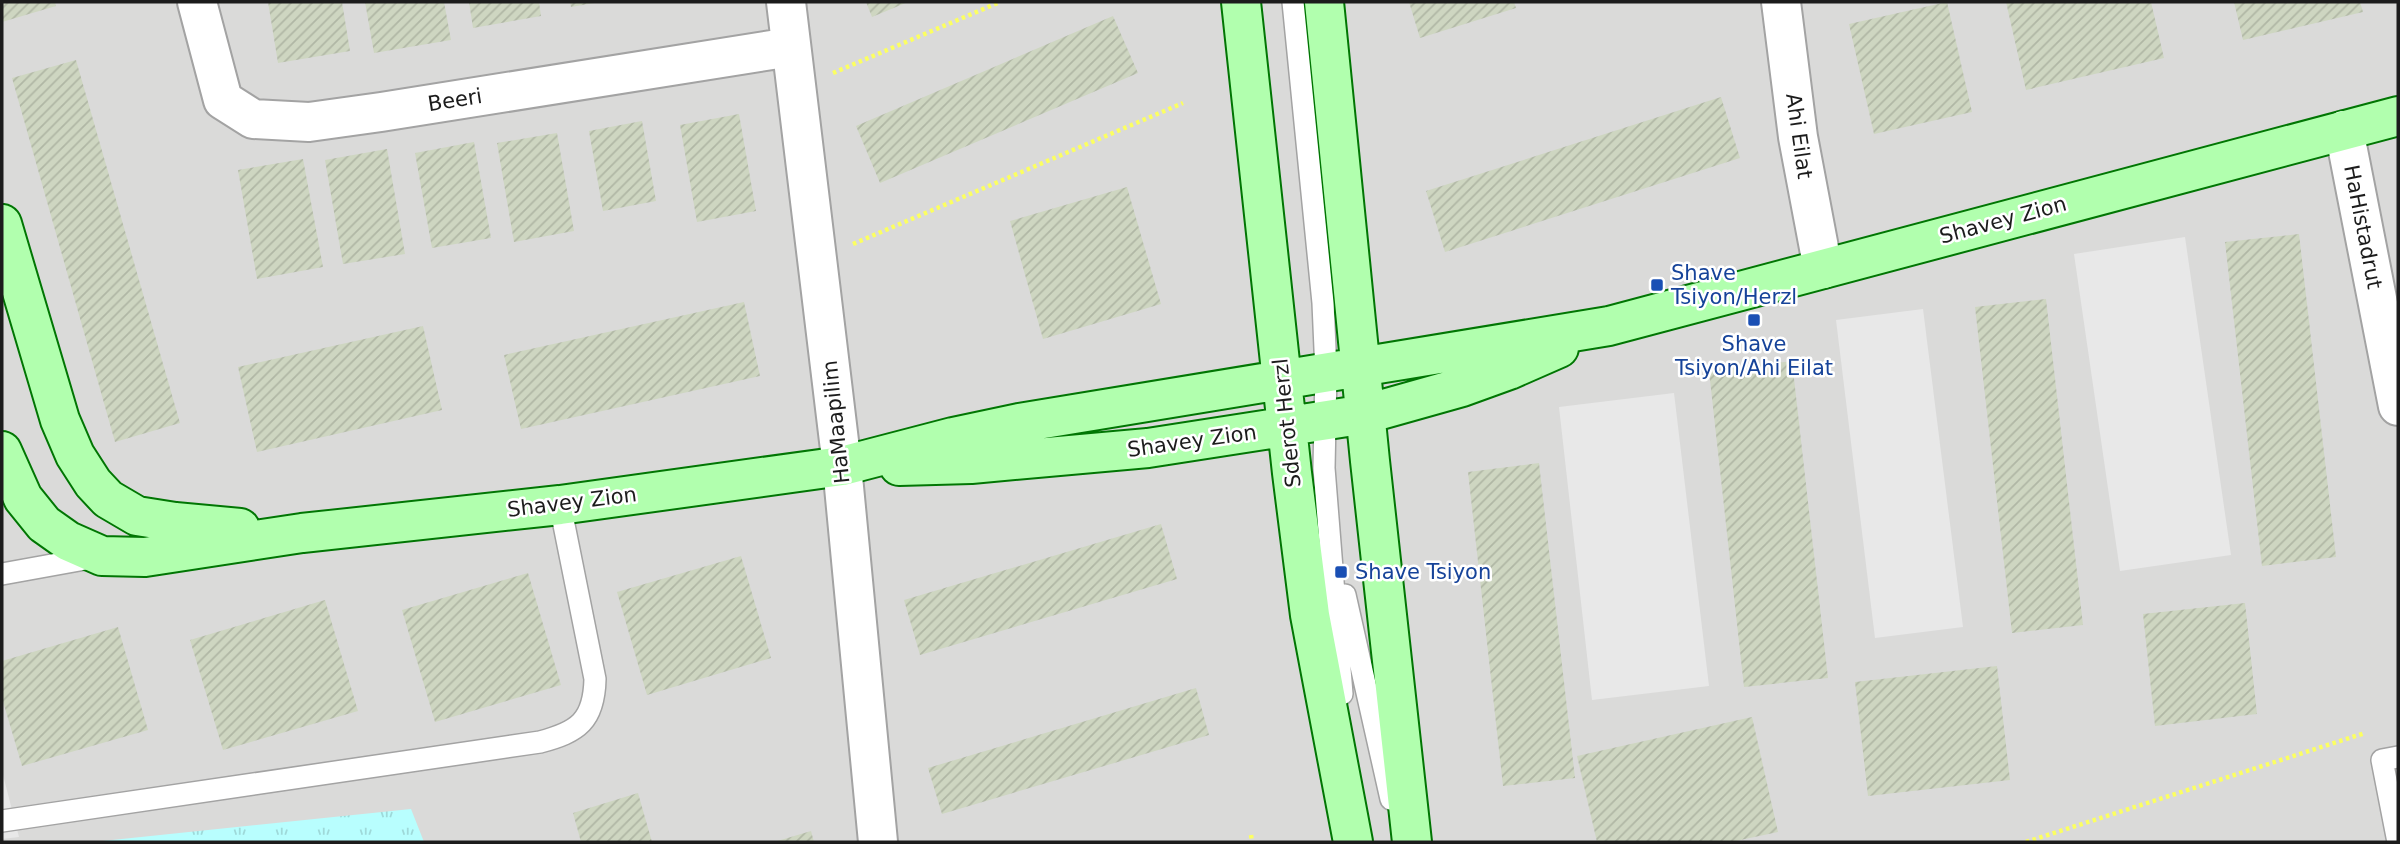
<svg xmlns="http://www.w3.org/2000/svg" width="2400" height="844" viewBox="0 0 2400 844" font-family="'DejaVu Sans',sans-serif">
<defs>
<pattern id="park-tufts" width="24" height="20" patternUnits="userSpaceOnUse" patternTransform="scale(1.75)"><rect width="24" height="20" fill="#b8fefe"/><path d="M3 7l-1-3M5 7V3M7 7l1-3M15 17l-1-3M17 17v-4M19 17l1-3" fill="none" stroke="#9ed9d9"/></pattern>
<pattern id="building-hatch" width="6" height="6" patternUnits="userSpaceOnUse" patternTransform="scale(1.75)"><rect width="6" height="6" fill="#ced6c1"/><path d="M-1 1l2-2M0 6l6-6M5 7l2-2" fill="none" stroke="#b0b7a5"/></pattern>
</defs>
<rect width="100%" height="100%" fill="#e6efe1"/>
<path fill="#dadad9" d="M2,2H2398V842H2Z"/>
<path fill="url(#park-tufts)" d="M411,809L424,842H93Z"/>
<path fill="#e8e8e8" d="M2185,237L2231,555L2120,571L2074,254Z
M1923,309L1963,627L1875,638L1836,320Z
M1674,393L1709,686L1592,700L1559,407Z
M2,771L19,837L2,839Z"/>
<path fill="url(#building-hatch)" d="M2,2H55L56,6L2,22Z
M268,2H342L350,51L278,63Z
M365,2H444L451,40L374,53Z
M469,2H539L541,16L473,28Z
M570,2H594V3L571,7Z
M866,2H908L872,17Z
M1409,2H1514L1516,8L1420,38Z
M1947,2L1972,112L1874,134L1849,24Z
M2006,2H2151L2164,58L2026,90Z
M2234,2H2360L2363,12L2243,40Z
M1113,16L1138,73L880,183L856,126Z
M76,60L180,423L115,442L12,78Z
M1721,97L1740,158L1445,252L1426,191Z
M739,114L756,211L697,222L680,125Z
M642,121L656,201L603,211L589,131Z
M557,133L574,231L514,242L497,143Z
M474,142L491,238L432,248L415,153Z
M387,149L405,254L343,264L325,160Z
M303,159L323,267L257,279L238,170Z
M1127,187L1161,304L1043,339L1010,221Z
M2299,234L2336,557L2262,566L2225,242Z
M2046,299L2083,625L2012,633L1975,307Z
M744,302L760,376L521,429L504,355Z
M423,326L442,410L257,452L238,367Z
M1792,361L1828,678L1744,687L1709,371Z
M1539,463L1575,778L1503,786L1468,472Z
M1161,524L1177,579L920,655L904,600Z
M741,556L771,658L647,695L617,592Z
M528,573L561,685L435,722L402,610Z
M325,600L358,711L223,750L190,640Z
M2245,603L2257,714L2155,726L2143,614Z
M118,627L148,730L22,766L2,698V661Z
M1997,666L2010,780L1868,796L1855,682Z
M1196,688L1209,735L942,814L928,768Z
M1752,717L1778,832L1731,842H1597L1577,756Z
M638,793L652,842H581L573,813Z
M811,831L814,842H774Z"/>
<g fill="none" stroke-linecap="round" stroke-linejoin="round">
<defs>
<path id="lane" d="M1293,2L1323,303L1326,372L1324,468L1342,694
M2,574L96,557
M1345,595L1391,799
M2,821L540,742C578,732 594,721 595,679L560,505
M2398,842L2382,760L2398,757"/>
<path id="street" d="M197,2L223,100L253,119L309,122L381,112L791,47
M786,2L842,466L878,842
M1781,2L1798,137L1823,269
M2344,130L2398,406"/>
<path id="secondary" d="M1241,2L1292,473L1310,615L1353,842
M1324,2L1370,461L1412,842
M2,224L60,420L75,455L93,483L108,499L137,516L175,522L240,528
M2,451L23,498L44,524L68,541L102,556L145,557L302,533L560,505L842,466L953,437L1019,423L1609,326L2398,116
M899,466L971,464L1148,448L1366,414L1462,387L1509,370L1559,348"/>
</defs>
<use href="#lane" stroke="#a3a3a3" stroke-width="24"/>
<use href="#street" stroke="#a3a3a3" stroke-width="42"/>
<use href="#secondary" stroke="#007603" stroke-width="42"/>
<path stroke="#fcff61" stroke-width="4.5" stroke-dasharray="3.5 3.5" stroke-linecap="butt" d="M833,73L1000,2
M853,244L1183,103
M1251,835L1252,842
M2026,842L2365,733"/>
<use href="#lane" stroke="#fff" stroke-width="21"/>
<use href="#street" stroke="#fff" stroke-width="38"/>
<use href="#secondary" stroke="#b1ffae" stroke-width="38"/>
</g>
<g fill="#1a4fb4" stroke="#fff" stroke-width="2.5">
<rect x="1650" y="278" width="14" height="14" rx="3.5"/>
<rect x="1747" y="313" width="14" height="14" rx="3.5"/>
<rect x="1334" y="565" width="14" height="14" rx="3.5"/>
</g>
<g text-anchor="middle" dominant-baseline="central" stroke-width="5" stroke-linejoin="round" paint-order="stroke">
<g font-size="21" fill="#1c1c1c" stroke="#fff">
<text transform="translate(455 100) rotate(-9)">Beeri</text>
<text transform="translate(1799 136) rotate(82)">Ahi Eilat</text>
<text transform="translate(2003 220) rotate(-15)">Shavey Zion</text>
<text transform="translate(2363 227) rotate(79)">HaHistadrut</text>
<text transform="translate(836 422) rotate(-96)">HaMaapilim</text>
<text transform="translate(1287 423) rotate(-96)">Sderot Herzl</text>
<text transform="translate(1192 441) rotate(-8)">Shavey Zion</text>
<text transform="translate(572 502) rotate(-7)">Shavey Zion</text>
</g>
<g font-size="21" fill="#164399" stroke="#fff" text-anchor="start">
<text x="1671" y="273">Shave<tspan x="1671" dy="24">Tsiyon/Herzl</tspan></text>
<text x="1754" y="344" text-anchor="middle">Shave<tspan x="1754" dy="24">Tsiyon/Ahi Eilat</tspan></text>
<text x="1355" y="572">Shave Tsiyon</text>
</g>
</g>
<rect width="2400" height="844" fill="none" stroke="#1c1c1c" stroke-width="7"/>
</svg>
